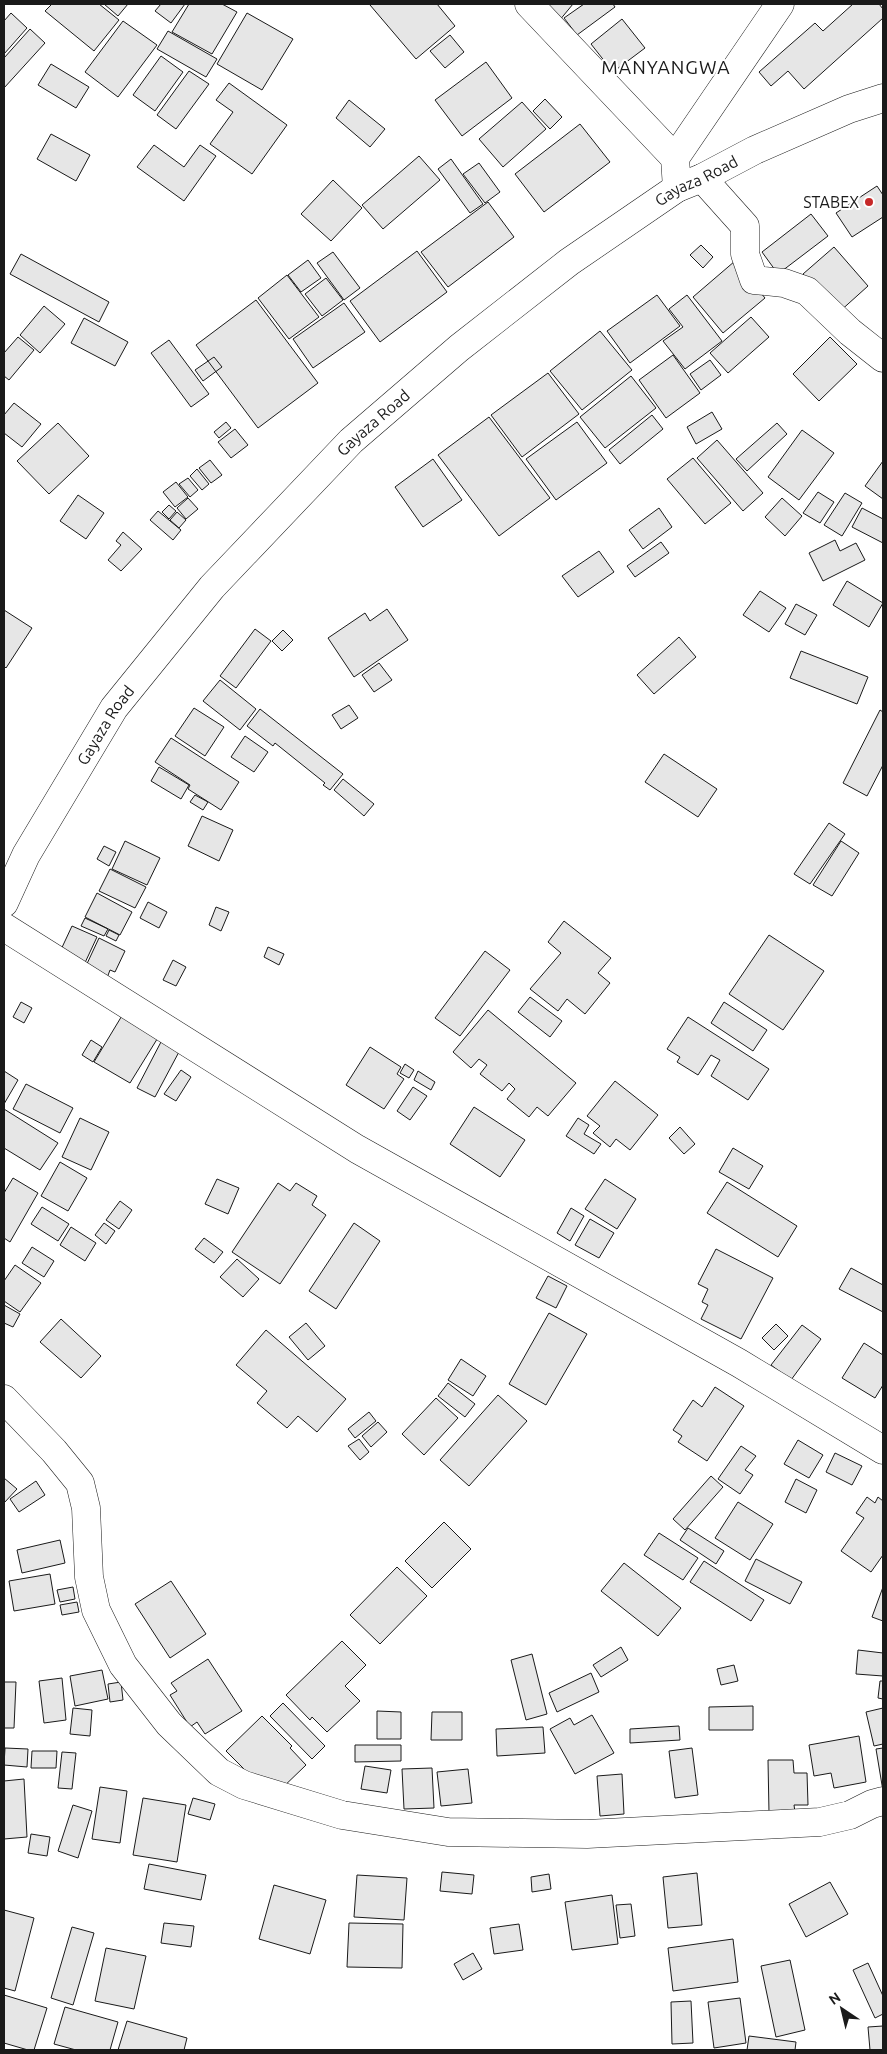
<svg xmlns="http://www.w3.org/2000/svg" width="887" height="2054" viewBox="0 0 887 2054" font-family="Ubuntu,sans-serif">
<rect width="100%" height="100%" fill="#fff"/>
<path fill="#e6e6e6" stroke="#1a1a1a" d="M52,4H99L119,20L94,51L45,11Z
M104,4H128L118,16Z
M161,4H185L171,23L155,11Z
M189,4H222L237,12L212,54L172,32Z
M372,4H437L455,26L416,59L370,5Z
M548,4H573L559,21L544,9Z
M584,4H613L615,7L577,35L564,18Z
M853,4H879L883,9V18L804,89L788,71L771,86L759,72L815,23L823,31Z
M11,13L27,28L4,54V21Z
M247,13L293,39L262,90L217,64Z
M622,19L645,48L613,72L591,44Z
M123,21L157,45L118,97L85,72Z
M30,29L45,43L4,88V58Z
M168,31L217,59L206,77L157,49Z
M450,35L464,52L445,68L430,51Z
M161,56L183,72L155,111L133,95Z
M486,62L512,98L462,136L435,100Z
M51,64L89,87L76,108L38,85Z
M189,71L209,84L176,129L157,115Z
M229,83L287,125L252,174L210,144L233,112L216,100Z
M545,99L562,117L550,129L533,111Z
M349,100L385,129L370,147L336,118Z
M522,102L546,129L503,167L479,139Z
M580,124L610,162L544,212L515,174Z
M51,134L90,155L76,181L37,159Z
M154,145L184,167L200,145L216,156L184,201L137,167Z
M419,156L440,180L383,229L362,205Z
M451,159L483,204L470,213L438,169Z
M479,163L500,192L485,203L463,174Z
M333,180L362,208L331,241L301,214Z
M877,186L883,195V217L852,237L836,213Z
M488,202L514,237L448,287L421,252Z
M811,214L828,236L778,274L762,252Z
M701,245L713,257L703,268L690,255Z
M834,247L868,286L838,313L803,274Z
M417,251L447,292L380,342L350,301Z
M333,252L360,288L344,300L317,263Z
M21,254L109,302L99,322L10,274Z
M308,260L321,278L301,292L288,275Z
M735,261L765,298L723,333L693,297Z
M287,275L319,317L289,339L258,298Z
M326,278L343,300L322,316L305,294Z
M657,295L680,326L630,363L607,331Z
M687,295L722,341L685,369L663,341L683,327L669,309Z
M256,300L318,383L258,428L196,345Z
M344,303L365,332L313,368L293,339Z
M44,306L65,324L40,353L20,335Z
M751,317L769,337L728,373L710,353Z
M84,318L128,342L115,366L71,343Z
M600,331L632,370L582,410L550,371Z
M18,337L34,350L9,380L4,376V353Z
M830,337L857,364L819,401L793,374Z
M169,340L209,394L191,407L151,353Z
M673,355L700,393L666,418L639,380Z
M214,357L222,367L203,381L195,370Z
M710,360L721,375L701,390L690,374Z
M548,373L579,414L522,457L491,415Z
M631,376L656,408L605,448L580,417Z
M14,403L41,424L22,447L4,433V415Z
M712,412L722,429L696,444L687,427Z
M652,415L663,429L620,464L609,450Z
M489,417L550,498L499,536L438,455Z
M226,422L231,428L219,438L214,432Z
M577,422L607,463L556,500L526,459Z
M58,423L89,456L49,494L17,461Z
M777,423L787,434L747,471L736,459Z
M235,429L248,445L231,458L218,442Z
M802,430L834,453L799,500L768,477Z
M717,440L763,493L743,511L697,458Z
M693,458L731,503L705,524L667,479Z
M433,459L462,500L423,527L395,487Z
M210,460L222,475L211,483L199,468Z
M883,461V499L865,486Z
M197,469L209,484L202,490L190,476Z
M188,478L198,490L190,497L179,484Z
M176,482L188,497L175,507L163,492Z
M818,492L834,502L820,523L803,513Z
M845,493L862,503L842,536L824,525Z
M78,495L104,513L86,539L60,521Z
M188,498L198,509L186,519L177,508Z
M782,498L802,516L785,536L765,517Z
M169,505L176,511L169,519L162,512Z
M659,508L672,527L643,549L629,530Z
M862,508L883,519V543L852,527Z
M158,511L181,530L173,540L150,520Z
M177,512L186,520L179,528L170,520Z
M123,532L142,549L121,571L108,560L121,545L116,541Z
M835,540L840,551L856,543L865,560L823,581L809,553Z
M661,542L669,553L635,577L627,566Z
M599,551L614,572L578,597L562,576Z
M847,581L883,603L869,627L833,605Z
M760,591L786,608L769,632L743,615Z
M796,604L817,615L805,635L785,624Z
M387,609L408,640L354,677L328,638L365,613L370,621Z
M4,610L32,628L6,668L4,666Z
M255,629L271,641L236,688L220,676Z
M283,630L293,640L282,651L272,641Z
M679,637L696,657L654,694L637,675Z
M801,651L868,677L857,704L790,678Z
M379,663L392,680L374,692L362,675Z
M220,680L256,709L240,730L203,701Z
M349,705L358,718L341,729L332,715Z
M194,708L224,727L205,756L175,736Z
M260,709L343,774L330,790L323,785L325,783L275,743L273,746L247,726Z
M880,710L883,712V765L867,796L843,783Z
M245,736L268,752L254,772L231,757Z
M171,738L239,782L221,810L188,789L190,785L155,762Z
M664,754L717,789L698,817L645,782Z
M159,767L189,785L181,799L151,781Z
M343,779L374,804L364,816L334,790Z
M195,795L208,802L203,810L190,802Z
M202,816L233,830L219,861L188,846Z
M829,823L845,834L810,884L794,874Z
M125,841L160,858L147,885L112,869Z
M841,841L859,853L832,896L813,885Z
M104,846L116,852L109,866L97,859Z
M110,869L146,887L135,908L99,891Z
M97,893L132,912L120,935L85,917Z
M148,902L167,912L159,928L140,918Z
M216,907L229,912L221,931L209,925Z
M85,918L108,929L104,936L81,926Z
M564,921L611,958L598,973L610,983L585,1014L567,999L558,1011L530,989L561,953L548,942Z
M72,926L97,937L83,967L58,956Z
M109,930L119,935L116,941L106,936Z
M769,935L824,971L783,1030L729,994Z
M99,938L125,951L115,972L110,970L107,978L85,968Z
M268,947L284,954L279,965L264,957Z
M485,951L510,970L460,1036L435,1018Z
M173,960L186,967L176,986L163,980Z
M530,997L562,1021L550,1037L518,1012Z
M21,1002L32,1008L24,1023L13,1017Z
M724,1002L767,1030L753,1051L711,1023Z
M488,1010L576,1083L548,1116L537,1107L529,1117L507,1099L515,1089L509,1083L502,1091L480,1074L487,1065L479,1059L471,1068L453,1052Z
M123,1014L159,1036L130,1083L94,1062Z
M688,1017L769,1069L748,1100L711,1076L720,1060L711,1055L698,1075L677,1062L680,1057L667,1049Z
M91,1040L102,1047L93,1062L82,1055Z
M162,1040L180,1050L155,1097L137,1088Z
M370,1047L401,1067L397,1074L404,1079L384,1109L346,1085Z
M405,1064L414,1070L409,1078L400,1073Z
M181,1070L191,1077L176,1101L164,1094Z
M4,1071L18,1080L4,1104Z
M418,1071L435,1082L431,1090L414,1080Z
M615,1081L658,1115L630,1150L616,1139L610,1147L593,1133L600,1126L587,1116Z
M26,1084L73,1108L60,1133L13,1109Z
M413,1087L427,1096L410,1120L397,1111Z
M474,1107L525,1140L500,1177L450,1144Z
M4,1109L58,1143L40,1170L4,1148Z
M80,1118L109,1132L91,1170L62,1157Z
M578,1118L589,1125L584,1134L601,1144L594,1154L566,1136Z
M680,1127L695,1144L684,1154L669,1138Z
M733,1148L763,1166L749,1189L719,1172Z
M60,1162L87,1178L68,1211L41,1196Z
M13,1178L38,1193L10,1242L4,1238V1193Z
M217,1179L239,1188L228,1214L205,1204Z
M605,1179L636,1199L617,1229L585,1209Z
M727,1182L797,1226L778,1257L707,1213Z
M278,1183L290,1191L296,1183L317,1196L312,1205L326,1215L280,1284L232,1252Z
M120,1201L132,1210L119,1229L106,1220Z
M42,1207L69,1224L58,1241L31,1224Z
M571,1208L584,1216L570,1241L557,1233Z
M590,1219L614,1233L599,1258L575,1245Z
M104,1223L115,1231L106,1244L95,1235Z
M354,1223L380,1241L336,1309L309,1291Z
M71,1227L96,1243L85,1261L60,1245Z
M204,1238L223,1252L214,1263L195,1249Z
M32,1247L54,1261L44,1277L22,1263Z
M716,1249L773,1278L741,1339L701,1319L708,1305L702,1302L708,1289L698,1284Z
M237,1259L259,1279L243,1297L220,1277Z
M15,1265L41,1283L20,1312L4,1301V1281Z
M851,1268L883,1285V1312L839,1289Z
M548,1276L567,1286L556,1308L536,1298Z
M4,1305L20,1314L13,1327L4,1323Z
M549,1313L587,1334L546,1405L509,1384Z
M61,1319L101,1356L81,1378L40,1342Z
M306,1323L325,1346L308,1360L289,1337Z
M776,1324L788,1336L774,1350L762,1338Z
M802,1325L821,1339L791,1380L771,1365Z
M266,1330L346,1399L317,1432L298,1416L287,1428L257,1403L267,1391L236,1365Z
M864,1343L883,1355V1385L875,1398L842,1378Z
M461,1359L486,1376L473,1396L448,1380Z
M448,1383L475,1404L465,1417L438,1396Z
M715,1387L744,1406L707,1461L678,1442L682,1436L673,1430L693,1400L702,1407Z
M498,1395L527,1421L469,1486L440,1460Z
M436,1398L458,1418L424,1455L402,1434Z
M369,1412L376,1421L355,1438L348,1429Z
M378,1422L387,1432L371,1447L362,1436Z
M359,1439L369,1452L360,1460L348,1446Z
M798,1440L823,1455L809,1478L784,1464Z
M741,1446L756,1456L745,1470L753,1475L740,1494L718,1479Z
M835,1453L862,1466L852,1485L826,1472Z
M711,1476L723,1487L685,1530L673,1519Z
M4,1478L17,1489L4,1503Z
M796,1479L817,1490L806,1513L785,1502Z
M36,1481L45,1495L19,1512L10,1499Z
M867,1497L875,1503L878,1497L883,1501V1555L871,1572L841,1551L864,1518L856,1513Z
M738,1502L773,1524L750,1560L715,1538Z
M444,1522L471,1549L432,1588L405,1561Z
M688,1528L724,1551L716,1564L680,1540Z
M659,1533L698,1558L683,1580L644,1555Z
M60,1540L65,1563L22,1573L17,1550Z
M756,1559L802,1582L790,1604L745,1581Z
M704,1561L764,1600L751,1621L690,1582Z
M624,1563L681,1608L658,1636L601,1591Z
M397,1567L427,1596L380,1644L350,1615Z
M50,1574L55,1604L14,1611L9,1581Z
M171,1581L206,1634L170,1658L135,1604Z
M73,1587L75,1599L60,1602L57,1590Z
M883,1587V1621L872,1617Z
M77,1602L79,1612L62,1615L60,1605Z
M342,1641L366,1665L345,1686L360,1701L327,1732L312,1717L310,1720L286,1695Z
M621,1647L628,1660L601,1677L593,1665Z
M858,1650L883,1653V1676L856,1674Z
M532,1654L547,1714L526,1720L511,1660Z
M208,1659L242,1711L205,1734L197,1722L190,1727L170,1695L177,1691L171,1683Z
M734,1665L738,1681L721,1685L717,1669Z
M102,1670L108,1699L75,1706L70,1676Z
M591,1673L599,1692L557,1712L549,1693Z
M62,1678L66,1720L44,1723L39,1681Z
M880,1681H883V1699L878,1698Z
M4,1682H16L14,1728H4Z
M121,1682L123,1700L110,1702L108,1684Z
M283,1703L325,1746L312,1759L270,1716Z
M753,1706V1730H709V1707Z
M73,1708L92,1710L90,1736L70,1734Z
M883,1708V1744L874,1746L866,1712Z
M377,1711L401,1712V1739H377Z
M432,1712H462V1740H431Z
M592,1715L614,1753L575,1774L550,1729L570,1718L574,1725Z
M262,1716L292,1746L290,1748L306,1765L278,1792L262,1776L256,1781L226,1751Z
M679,1726L680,1740L630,1743V1729Z
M543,1727L545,1753L497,1756L496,1729Z
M859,1736L866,1782L834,1788L831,1773L814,1776L809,1745Z
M355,1745H401V1761L355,1762Z
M5,1748L28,1749L27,1767L4,1765Z
M692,1748L698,1795L675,1798L669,1751Z
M883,1748V1791L876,1749Z
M32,1751H57L56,1768H31Z
M62,1752L76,1753L72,1789L58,1788Z
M768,1760H793L794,1773H807L808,1805H794L795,1812L769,1813Z
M365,1766L391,1770L387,1793L361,1789Z
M432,1768L434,1808L404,1809L402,1769Z
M468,1769L472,1803L441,1806L437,1772Z
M622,1774L624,1814L600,1816L597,1776Z
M24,1779L27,1837L4,1839V1781Z
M100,1787L127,1791L120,1843L92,1839Z
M143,1798L186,1805L177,1862L133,1855Z
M193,1798L215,1804L210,1820L188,1814Z
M73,1805L92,1811L78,1858L58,1851Z
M31,1834L50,1837L47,1856L28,1853Z
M149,1864L206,1875L201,1900L144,1889Z
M442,1872L474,1875L472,1894L440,1891Z
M697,1873L702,1925L668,1928L663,1877Z
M549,1874L551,1889L532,1892L531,1877Z
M357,1875L407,1878L404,1920L354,1917Z
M830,1882L848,1914L806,1937L789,1904Z
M274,1885L326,1900L310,1954L259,1939Z
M612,1895L618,1944L572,1950L565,1902Z
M631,1904L635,1936L620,1938L616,1905Z
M4,1910L34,1918L15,1991L4,1988Z
M164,1923L194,1926L191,1947L161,1943Z
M349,1923L403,1924L402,1968L347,1967Z
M519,1924L523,1950L494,1954L490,1928Z
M72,1927L94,1933L73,2005L51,1998Z
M733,1939L738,1982L673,1991L668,1948Z
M106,1948L146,1956L134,2009L95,2001Z
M473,1953L482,1969L463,1980L454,1964Z
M790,1960L805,2030L776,2037L761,1966Z
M868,1963L883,1996V2014L875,2018L853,1970Z
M4,1995L47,2008L34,2050H28L4,2043Z
M740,1998L746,2043L714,2048L708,2002Z
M691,2001L693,2043L672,2044L671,2002Z
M65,2007L118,2022L110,2050H76L54,2044Z
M127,2021L187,2038L184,2050H118Z
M883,2026V2050H870L868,2027Z
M749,2036L796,2042L795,2050H747Z"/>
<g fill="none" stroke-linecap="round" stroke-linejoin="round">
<defs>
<path id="minor" d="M529,4L675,158
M702,178L745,226V254L754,280L784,283L807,291L850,332L883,358
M677,188L675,158L780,4
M4,927L357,1149L739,1363L883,1450
M4,1399L54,1451L80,1483L86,1508L89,1577L96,1610L123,1665L169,1724L219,1772L244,1785L342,1815L448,1832L587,1834L820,1822L850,1815L872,1804L883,1801"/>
<g id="major">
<path id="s1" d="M4,903L26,855L114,708L212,587L351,441L459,348L569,262L677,188L702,178L755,150L849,109L883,98"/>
</g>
</defs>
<use href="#minor" stroke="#1a1a1a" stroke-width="29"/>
<use href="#major" stroke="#1a1a1a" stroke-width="29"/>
<use href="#minor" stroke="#fff" stroke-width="28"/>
<use href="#major" stroke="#fff" stroke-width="28"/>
</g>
<circle fill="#c62828" stroke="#fff" stroke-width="2" cx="869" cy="202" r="5"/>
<g text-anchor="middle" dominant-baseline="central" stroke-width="4" stroke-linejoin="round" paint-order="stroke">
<g font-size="16" fill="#1a1a1a" stroke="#fff">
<text stroke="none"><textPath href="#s1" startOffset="1015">Gayaza Road</textPath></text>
<text stroke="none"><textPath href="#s1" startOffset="610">Gayaza Road</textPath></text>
<text stroke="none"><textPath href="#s1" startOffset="205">Gayaza Road</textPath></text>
</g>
<g font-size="16" fill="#1a1a1a" stroke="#fff" text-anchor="end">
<text x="859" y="202">STABEX</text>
</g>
<g font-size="19" letter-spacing="1" fill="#1a1a1a" stroke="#fff">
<text x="666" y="67">MANYANGWA</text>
</g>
</g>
<rect width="887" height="2054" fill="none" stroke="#1a1a1a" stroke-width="10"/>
<g transform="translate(842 2009) rotate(325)" stroke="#ffffff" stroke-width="4" paint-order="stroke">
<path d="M0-4L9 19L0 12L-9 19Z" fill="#1a1a1a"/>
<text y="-8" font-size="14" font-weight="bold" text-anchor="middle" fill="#1a1a1a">N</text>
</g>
</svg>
